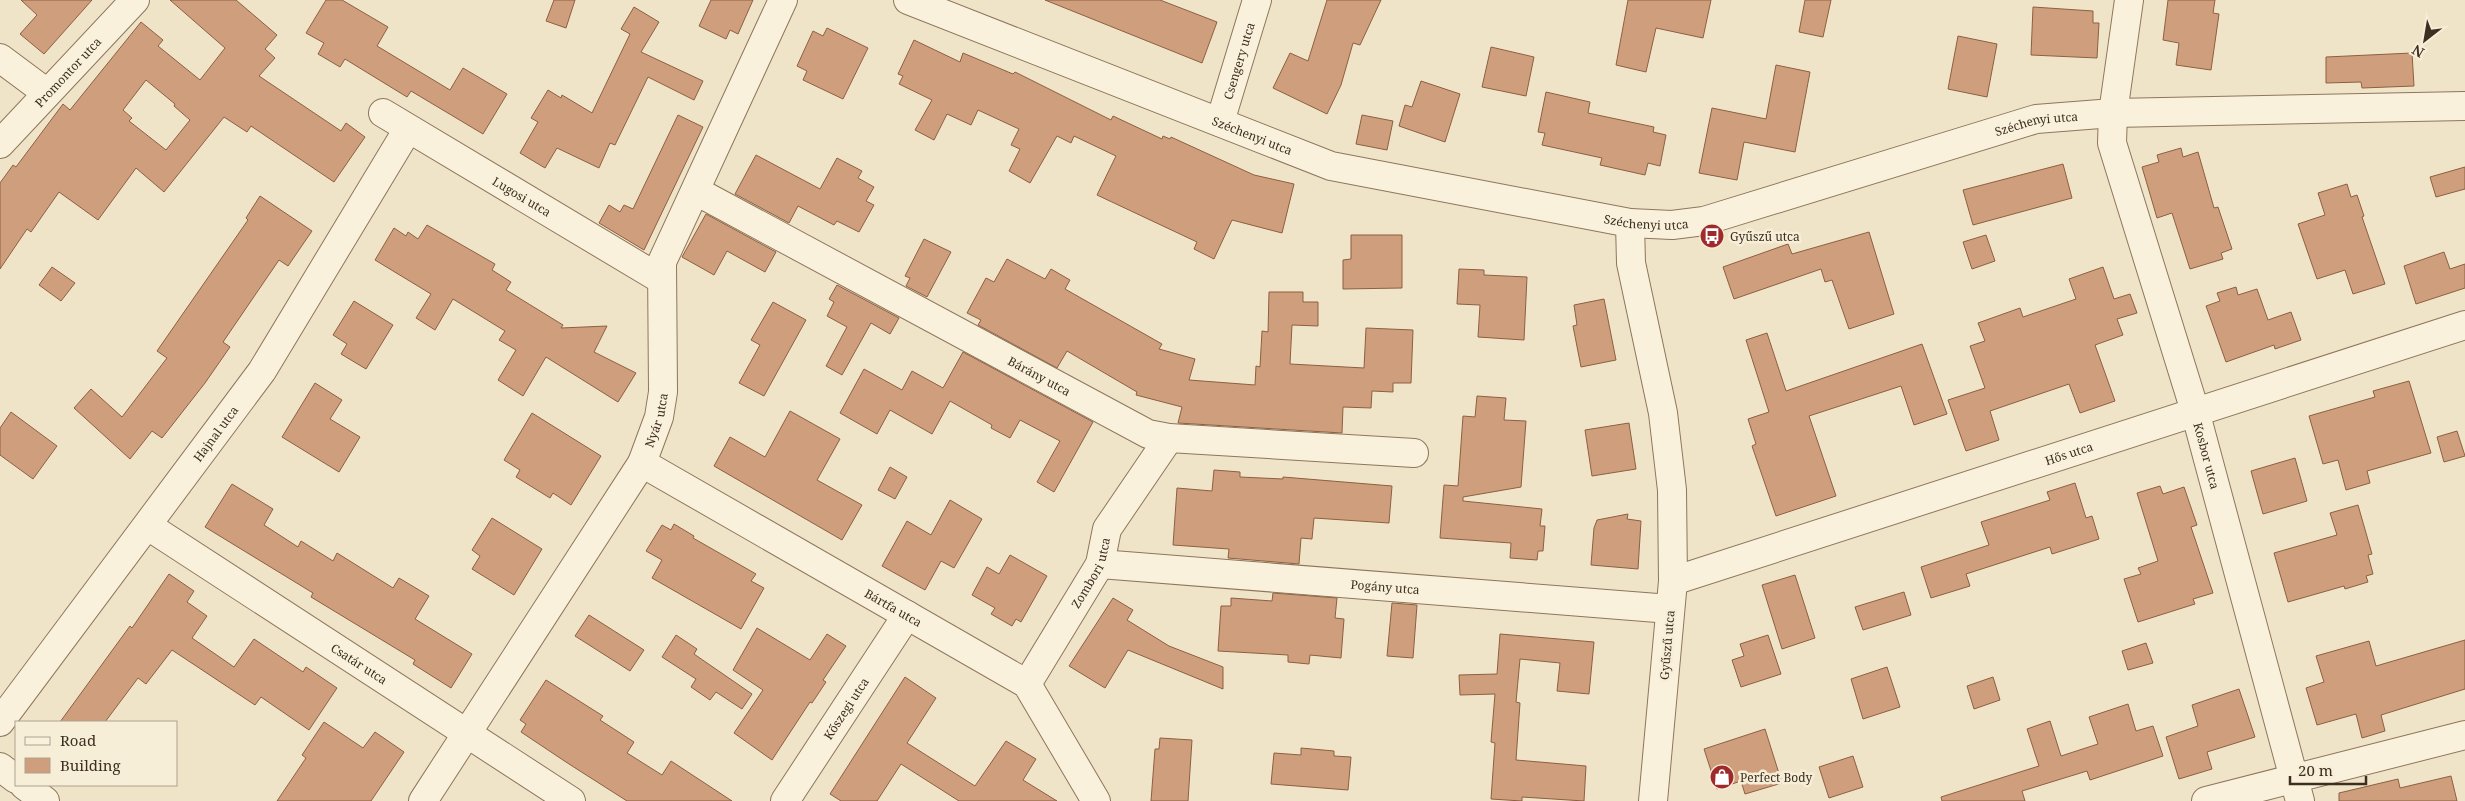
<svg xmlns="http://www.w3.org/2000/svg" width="2465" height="801" viewBox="0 0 2465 801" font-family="'Noto Serif',serif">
<rect width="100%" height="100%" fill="#f0e4c8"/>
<path fill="#cf9f7d" stroke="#8d5f41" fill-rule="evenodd" d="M21,0H92L44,54L20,34L37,15Z
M170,0H236L277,35L265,49L275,58L259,76L341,131L346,123L365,137L334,182L251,126L247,132L224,117L164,192L136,168L98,220L59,192L31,232L27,229L0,269V183L13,165L16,167L63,104L70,110L141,22L163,40L158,46L200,80L225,48ZM146,80L175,104L174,106L190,120L166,150L129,121L132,118L123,110Z
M326,0H342L388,27L377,46L450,90L463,68L507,94L483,134L411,91L407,97L345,59L340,67L318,54L324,43L306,33Z
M554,0H575L566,28L546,21Z
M711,0H753L738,34L730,30L726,39L699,26Z
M1045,0H1160L1217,22L1202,63Z
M1327,0H1381L1360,45L1353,43L1341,85L1327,114L1273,88L1290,53L1308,61Z
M1628,0H1711L1703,38L1656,28L1646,72L1616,65Z
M1805,0H1831L1823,37L1799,32Z
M2168,0H2215L2213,13L2219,14L2211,70L2176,65L2179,43L2163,40Z
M634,7L659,22L641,52L703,81L694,100L648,77L615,145L610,143L599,168L557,148L545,168L520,153L538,122L531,118L548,90L561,98L562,95L592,113L630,34L621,29Z
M2033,7L2093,11V23H2099L2097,58L2031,55Z
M827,28L868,48L843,99L803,80L807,71L797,66L813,31L823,36Z
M1958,36L1997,44L1987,97L1948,89Z
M914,40L960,62L963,53L1013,74L1015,72L1111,120L1113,116L1162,139L1163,136L1170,139L1171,137L1254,175L1294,184L1282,233L1232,220L1214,259L1194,249L1197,242L1097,195L1116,156L1074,136L1071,143L1057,136L1030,183L1009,171L1020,149L1011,145L1019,129L978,110L971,125L947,114L934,140L915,130L932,100L899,84L903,76L898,74Z
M1491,47L1534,57L1526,96L1482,87Z
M2412,53L2414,86L2362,88L2361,82L2326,83V57Z
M1776,65L1810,72L1795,152L1744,142L1737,180L1699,173L1712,108L1766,119Z
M1421,81L1460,94L1445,142L1399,126L1405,105L1412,107Z
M1546,92L1590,102L1588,113L1654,127L1653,132L1666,135L1660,166L1648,163L1645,175L1600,165L1602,158L1542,145L1545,133L1538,132Z
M678,115L703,127L644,250L599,223L609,205L620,212L624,205L633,209Z
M1362,115L1393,121L1387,150L1356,144Z
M2181,148L2183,157L2198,152L2214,208L2218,207L2232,249L2221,253L2223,259L2190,269L2172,213L2157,218L2142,167L2159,162L2157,155Z
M756,155L820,189L837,158L862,171L858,178L874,187L866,201L874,205L859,232L837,221L834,225L798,206L789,223L735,194Z
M2063,164L2072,198L1973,225L1963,190Z
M2465,167V189L2436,197L2430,177Z
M2347,184L2351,197L2357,195L2364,216L2362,217L2385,284L2353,294L2345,270L2317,279L2298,224L2325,215L2318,193Z
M260,196L312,231L288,266L279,260L223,342L230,347L205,383L162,438L152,431L130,459L74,408L91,389L122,417L167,358L157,351L248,220L246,218Z
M706,214L776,252L765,272L727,251L714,275L682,257Z
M427,225L495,264L492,270L511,282L506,290L563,325L561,328L607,326L594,352L636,373L618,402L546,357L523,396L498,380L516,350L499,340L505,331L453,299L435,330L416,318L431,294L375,260L394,228L406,236L408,232L418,239Z
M1869,232L1894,314L1849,329L1832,280L1825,282L1821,269L1734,299L1723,267L1788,244L1792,254Z
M1351,235H1402V288L1343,289V260L1351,259Z
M1986,235L1995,261L1972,269L1963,242Z
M924,239L951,252L927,297L906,286L910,278L905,276Z
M2444,252L2450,269L2465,264V288L2416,304L2404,266Z
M1007,259L1045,279L1051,269L1070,280L1065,289L1162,344L1159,349L1195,359L1189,380L1255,385L1256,366L1260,367L1262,331L1268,332L1269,292H1303V302H1318V326L1292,325L1290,364L1364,368L1366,328L1413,330L1411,383H1393V392L1372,391L1371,408L1343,407L1342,433L1178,423L1182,407L1136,395L1137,392L1067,351L1057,368L978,325L981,320L967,313L986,278L994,282Z
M52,267L75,283L61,301L39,285Z
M2103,267L2114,299L2130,294L2137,313L2117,319L2123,335L2095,345L2115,401L2080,413L2069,384L1990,411L1999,440L1966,451L1948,400L1985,388L1970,346L1985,341L1978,323L2020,308L2023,317L2076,299L2069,279Z
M1459,269L1484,270V275L1527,277L1524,340L1478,337L1480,305L1457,304Z
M837,285L899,318L890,334L871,323L842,375L826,366L847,327L827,316L834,302L829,299Z
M2236,287L2238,295L2257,289L2268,320L2291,312L2301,340L2275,349L2274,345L2226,362L2206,306L2220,301L2217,293Z
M1604,299L1616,360L1581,367L1573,326L1577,325L1574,305Z
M354,301L393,325L366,369L341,354L347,344L333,335Z
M773,302L806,320L764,396L739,383L760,345L751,340Z
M1767,333L1786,391L1922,344L1947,414L1914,425L1901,386L1809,416L1836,496L1776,516L1752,446L1756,444L1748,419L1769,412L1746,340Z
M963,352L1093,422L1054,492L1037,482L1060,441L1020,420L1010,438L991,428L992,425L950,401L932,434L890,410L877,434L840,413L864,369L902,390L912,371L943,388Z
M2409,381L2431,453L2367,471L2370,483L2346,490L2338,460L2323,464L2309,416L2375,397L2373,391Z
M315,383L342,400L330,419L360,437L339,472L282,437Z
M1477,396L1506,398L1504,420L1526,421L1521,487L1463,497V501L1542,509L1540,526H1545L1543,551H1538L1537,560L1510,558L1511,543L1440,538L1444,485L1458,486L1463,416L1475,417Z
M790,411L840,439L817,480L862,505L842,540L714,466L730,437L765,457Z
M11,412L57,446L33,479L0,455V428Z
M532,413L601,456L571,505L553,493L550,498L516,477L520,470L504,460Z
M1629,423L1636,469L1592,476L1585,430Z
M2457,431L2465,456L2444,462L2437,437Z
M2295,458L2307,501L2263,514L2251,471Z
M890,467L907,477L895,499L878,490Z
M1214,470L1240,472V477L1283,479V477L1392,486L1389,523L1314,518L1312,539L1301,538L1299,564L1228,558L1229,549L1173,545L1177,488L1212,491Z
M2075,483L2086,518L2092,516L2099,539L2052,554L2050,547L1966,574L1970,586L1931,598L1921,567L1989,545L1981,522L2050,500L2047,492Z
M232,484L273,509L264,525L298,547L301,541L333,561L337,553L393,588L399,578L429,596L415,619L472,654L451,688L413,664L415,660L311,597L313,593L205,527Z
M2160,486L2163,494L2184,487L2197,525L2191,527L2213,593L2193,599L2195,604L2138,622L2124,579L2141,574L2138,568L2158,561L2137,493Z
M950,500L982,519L954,568L941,561L925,590L882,566L907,521L931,535Z
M2358,505L2372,554L2368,555L2373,574L2366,576L2368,582L2345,589L2344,586L2288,602L2274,553L2337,535L2330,513Z
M1628,514L1627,519L1641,521L1638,569L1591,565L1594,528L1597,520Z
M492,518L542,549L514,595L472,569L480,556L472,550Z
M674,524L694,536L693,538L756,574L751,581L764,588L741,629L652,578L662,560L646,551L662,525L671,530Z
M1010,555L1047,576L1021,622L1016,619L1012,626L991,614L995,608L972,595L987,567L999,574Z
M169,574L194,591L187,602L207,616L192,638L234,667L254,639L303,672L306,667L337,688L309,730L261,697L255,705L172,650L146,684L138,678L105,722H60L130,626L132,628Z
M1795,575L1815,638L1782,649L1762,585Z
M1904,592L1911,615L1863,630L1855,607Z
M1273,593L1337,598L1335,618L1344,619L1341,658L1310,655L1309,664L1288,662V655L1218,651L1221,606H1231V598L1272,601Z
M1113,598L1133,610L1127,620L1169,646L1223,667V689L1128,650L1105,688L1069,666Z
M1392,603L1417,605L1413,658L1387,656Z
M589,615L644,650L630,671L575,636Z
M757,628L810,660L827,634L846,646L823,680L826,682L812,703L810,702L772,760L734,733L763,690L733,670Z
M1500,634L1594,642L1589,694L1557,691L1560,663L1520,659L1516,702L1520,703L1516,760L1586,766L1584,801L1522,797V801L1491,799L1495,743L1491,742L1495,694L1460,695L1459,675L1497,674Z
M676,635L697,649L694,654L752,694L742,709L716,692L710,700L691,687L696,679L662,657Z
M1768,635L1781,674L1741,687L1732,660L1744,656L1740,644Z
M2465,640V689L2381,715L2385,731L2362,738L2356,714L2317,725L2306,688L2324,682L2316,656L2369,641L2376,666Z
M2146,643L2153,663L2128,670L2122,651Z
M1887,667L1900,707L1863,719L1851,679Z
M905,677L936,698L907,743L975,786L1006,741L1036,759L1023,780L1057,801H959L901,764L877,801H841L830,794Z
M1993,677L2000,700L1974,709L1967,686Z
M546,680L603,716L600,720L634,742L627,753L662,775L671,761L732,801H627L569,764L521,732L526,724L520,720Z
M2239,689L2255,737L2207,752L2212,769L2179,779L2166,737L2198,726L2192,705Z
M2128,704L2136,731L2153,726L2163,756L2090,780L2087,771L2022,791L2025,801H1942L1941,797L2039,766L2027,729L2050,721L2061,756L2098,744L2089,717Z
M324,722L363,748L375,732L404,752L371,801H277L306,758L302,755Z
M1765,729L1782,783L1745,794L1741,781L1717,789L1704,749Z
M1160,738L1192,740L1188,801H1151L1155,749H1159Z
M1301,748L1334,751V756L1351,757L1348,790L1271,784L1274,753L1301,755Z
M1853,756L1863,787L1829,798L1819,767Z
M2451,776L2457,801H2339V793L2398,779L2400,788Z"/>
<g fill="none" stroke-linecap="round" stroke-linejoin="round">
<defs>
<g id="minor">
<path id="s1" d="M908,0L1331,166L1630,223L1672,225L1704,221L2036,119L2113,113L2465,106"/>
<path id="s2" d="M2129,0L2113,113L2112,143L2195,411L2300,801"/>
<path d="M0,58L47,93"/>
<path id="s3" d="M383,113L662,280"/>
<path id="s4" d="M1220,122L1257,0"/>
<path id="s5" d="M0,144L135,0"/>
<path id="s6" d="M696,191L1148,434L1169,438L1414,453"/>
<path d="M1630,223L1631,263L1663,413L1672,490L1673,581L1653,801"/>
<path id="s7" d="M642,463L1027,684L1096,801"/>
<path id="s8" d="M148,526L571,801"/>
<path id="s9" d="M1100,564L1670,609"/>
<path id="s10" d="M1673,581L2465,325"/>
<path id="s11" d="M1027,684L1100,564L1107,529L1169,438"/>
<path id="s12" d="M0,722L262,371L408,129"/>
<path d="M0,767L16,779"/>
<path d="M24,785L45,801"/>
<path id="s13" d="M423,801L642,463L659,417L663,392L662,262L783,0"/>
<path id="s14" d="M785,801L907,615"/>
<path d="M2206,801L2465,735"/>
</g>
</defs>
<use href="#minor" stroke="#8d765c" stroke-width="30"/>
<use href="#minor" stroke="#faf1dc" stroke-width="28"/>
</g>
<defs>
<symbol id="bus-disc" viewBox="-11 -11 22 22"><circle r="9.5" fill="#9e2a2b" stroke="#f7eed8"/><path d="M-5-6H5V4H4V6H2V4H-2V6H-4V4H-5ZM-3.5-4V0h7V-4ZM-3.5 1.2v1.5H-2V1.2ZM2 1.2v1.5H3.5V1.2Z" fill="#fff"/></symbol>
<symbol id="shop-disc" viewBox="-11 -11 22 22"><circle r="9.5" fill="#9e2a2b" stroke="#f7eed8"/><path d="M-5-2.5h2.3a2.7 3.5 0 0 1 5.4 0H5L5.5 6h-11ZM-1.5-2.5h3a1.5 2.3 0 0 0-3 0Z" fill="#fff"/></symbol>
</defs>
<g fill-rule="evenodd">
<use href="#bus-disc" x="1698" y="222" width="28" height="28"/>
<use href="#shop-disc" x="1708" y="763" width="28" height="28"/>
</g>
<g text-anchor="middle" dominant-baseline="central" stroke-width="5" stroke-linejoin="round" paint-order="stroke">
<g font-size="12" fill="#3d2e20" stroke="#f7eed8">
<text stroke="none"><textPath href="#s4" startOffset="64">Csengery utca</textPath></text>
<text stroke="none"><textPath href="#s5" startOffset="99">Promontor utca</textPath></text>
<text stroke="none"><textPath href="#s1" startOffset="1180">Széchenyi utca</textPath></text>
<text stroke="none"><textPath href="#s1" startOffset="370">Széchenyi utca</textPath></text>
<text stroke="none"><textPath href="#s3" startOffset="162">Lugosi utca</textPath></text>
<text stroke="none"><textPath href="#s1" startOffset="775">Széchenyi utca</textPath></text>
<text stroke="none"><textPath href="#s6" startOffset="390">Bárány utca</textPath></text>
<text stroke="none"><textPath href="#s13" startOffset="448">Nyár utca</textPath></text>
<text stroke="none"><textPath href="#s12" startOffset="360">Hajnal utca</textPath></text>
<text stroke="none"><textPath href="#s10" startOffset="416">Hős utca</textPath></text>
<text stroke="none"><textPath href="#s2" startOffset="471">Kosbor utca</textPath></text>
<text stroke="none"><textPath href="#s11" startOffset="129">Zombori utca</textPath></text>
<text stroke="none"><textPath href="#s9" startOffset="286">Pogány utca</textPath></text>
<text stroke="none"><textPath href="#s7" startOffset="290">Bártfa utca</textPath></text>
<text transform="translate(1667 645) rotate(-85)">Gyűszű utca</text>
<text stroke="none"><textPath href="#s8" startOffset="252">Csatár utca</textPath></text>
<text stroke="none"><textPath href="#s14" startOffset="111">Kőszegi utca</textPath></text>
</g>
<g font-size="12" fill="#3d2e20" stroke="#f7eed8" text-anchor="start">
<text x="1730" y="236">Gyűszű utca</text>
<text x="1740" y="777">Perfect Body</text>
</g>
</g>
<rect x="15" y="721" width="162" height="65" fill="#f7eed8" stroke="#ada18e"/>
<rect x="25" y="737" width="25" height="8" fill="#faf1dc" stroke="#ada18e"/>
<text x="60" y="746" font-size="15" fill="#3d2e20">Road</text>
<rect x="25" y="758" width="25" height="15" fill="#cf9f7d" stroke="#ada18e"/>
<text x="60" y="771" font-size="15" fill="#3d2e20">Building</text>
<g transform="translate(2425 40) rotate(211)" stroke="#f7eed8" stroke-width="4" paint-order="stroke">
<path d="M0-4L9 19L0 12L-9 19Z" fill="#3d2e20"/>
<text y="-8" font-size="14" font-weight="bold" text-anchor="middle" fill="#3d2e20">N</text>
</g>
<path d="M2290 776v8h76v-8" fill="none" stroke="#3d2e20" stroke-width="2.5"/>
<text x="2298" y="776" font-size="15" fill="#3d2e20" stroke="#f7eed8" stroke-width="4" paint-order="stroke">20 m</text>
</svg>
